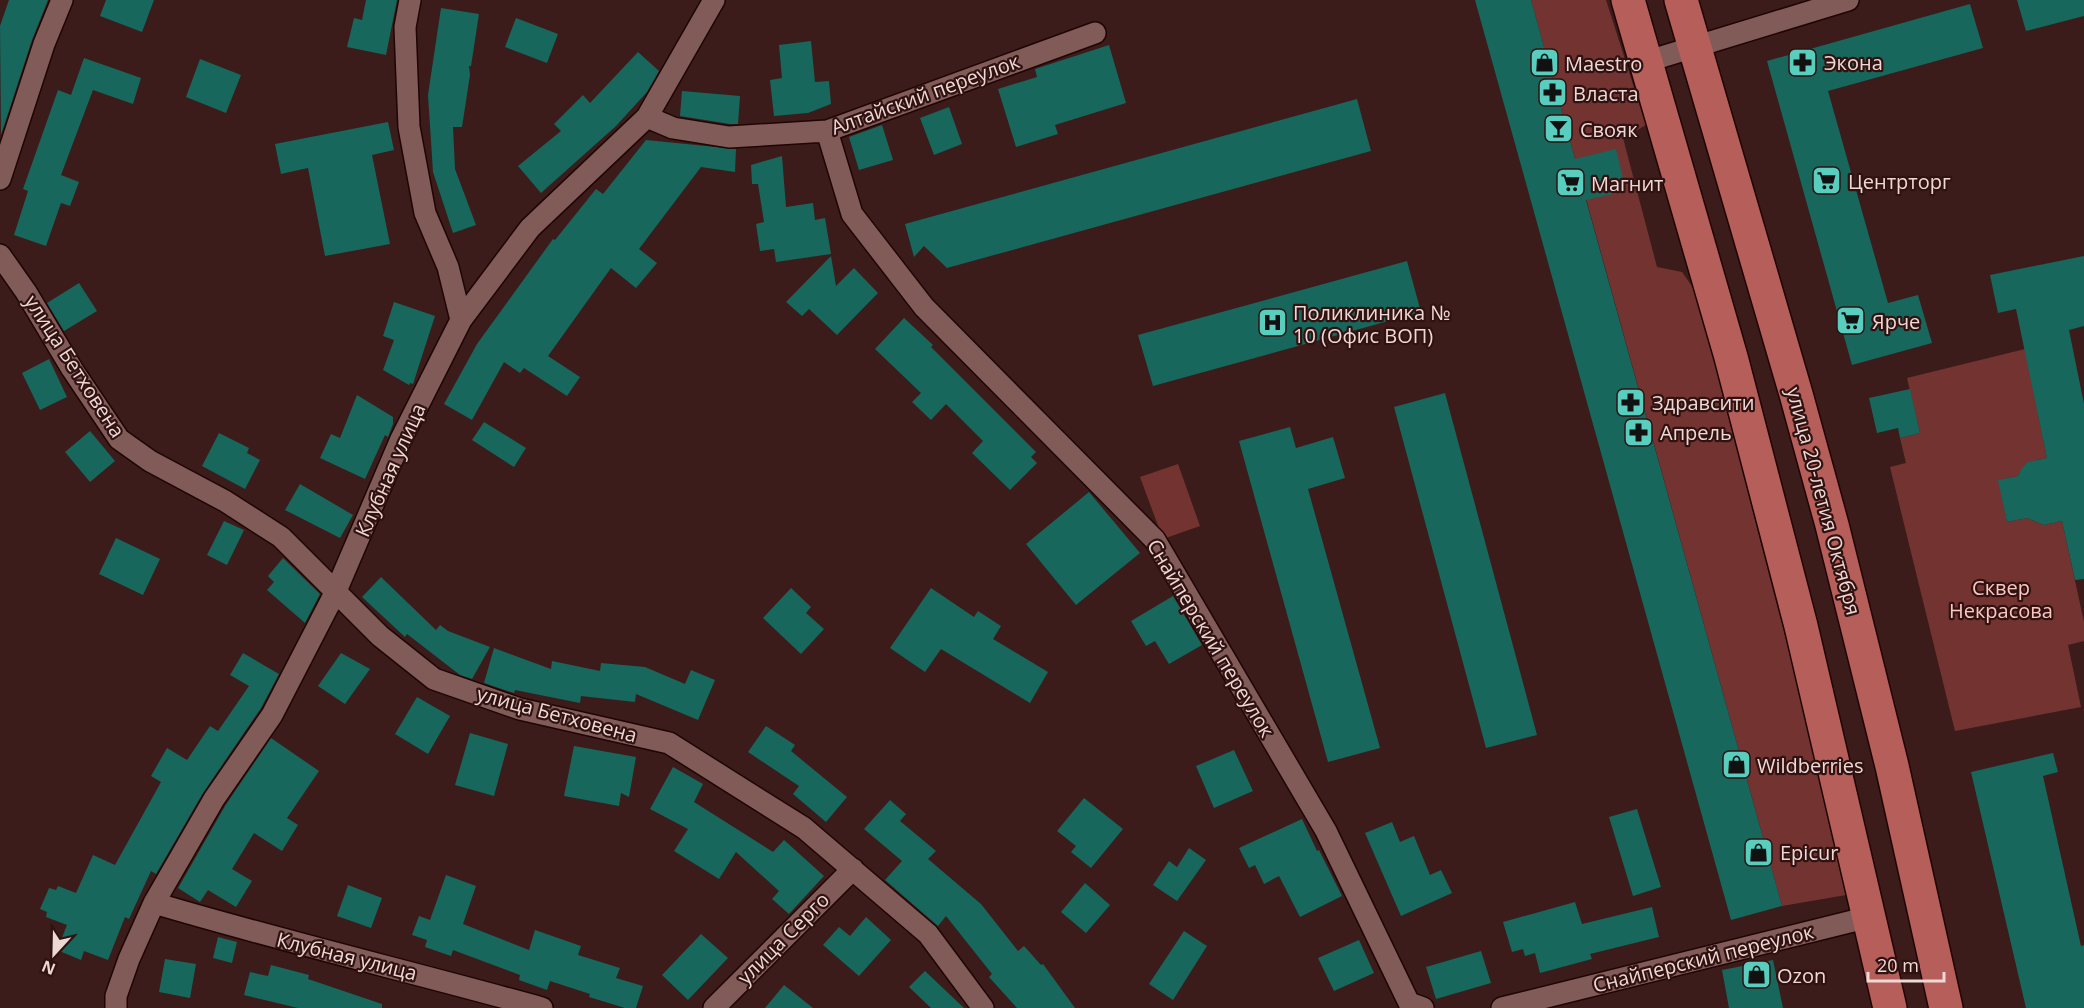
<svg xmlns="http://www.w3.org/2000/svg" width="2084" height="1008" viewBox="0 0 2084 1008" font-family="'Open Sans',sans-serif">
<rect width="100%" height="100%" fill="#3b1c1a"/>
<path fill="#733431" d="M1531,0H1606L1646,125L1623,138L1657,267L1682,272L1696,292L1852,894L1782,906Z
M2025,349L2047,458C2033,461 2025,462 2018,476L1999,480L2007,522L2027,518L2044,525L2062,521L2084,622V641L2068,645L2081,707L1955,731L1890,467L1906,463L1900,438L1920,433L1907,378Z
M1178,464L1200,526L1163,539L1140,477Z"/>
<path fill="#17675d" d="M9,0H48L32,40L1,135L0,26Z
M106,0H154L142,32L100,16Z
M366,0H397L386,55L347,47L354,18L362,20Z
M1475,0H1531L1575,159L1616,149L1626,191L1586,200L1782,906L1731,920Z
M2017,0H2084V16L2026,31Z
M1970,4L1983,48L1828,91L1888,303L1918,295L1932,343L1852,365L1767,61Z
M441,8L479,14L471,66H469L470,75L462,127H453L455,169L476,225L453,233L433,172L428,95Z
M516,18L558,34L547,63L505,47Z
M811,41L815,82L829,81L831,104L808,113L774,116L770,80L782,78L779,45Z
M1109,45L1126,103L1055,125L1058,134L1016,147L998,89L1037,77L1035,69Z
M638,52L659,71L647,92L616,126L541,193L518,166L561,131L554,124L583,95L590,103Z
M84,58L141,78L133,104L93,90L61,175L79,182L70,206L61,203L46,246L14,235L28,191L23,189L58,90L71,95Z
M200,59L241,75L226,113L186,97Z
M682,91L740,96L738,124H730L680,116Z
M1357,99L1371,151L947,268L924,246L914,257L905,224Z
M949,107L962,144L934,155L920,118Z
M388,122L394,150L372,155L390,244L325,256L308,168L281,174L275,144Z
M882,125L893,160L859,170L849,137Z
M646,140L736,149L735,172L701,167L639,249L657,263L636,288L611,268L548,356L580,377L567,396L524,368L520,373L504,362L472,420L444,404L477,344L553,239L555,240L596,189L603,194Z
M782,156L786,207L813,203L815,220L825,218L831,254L776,262L774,249L760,251L756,224L764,222L758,184H752L751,165Z
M831,256L836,286L854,268L878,293L837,335L809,309L802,316L786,302Z
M2084,256V326L2069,330L2084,404V579L2075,580L2062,521L2044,525L2027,518L2007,522L1998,480L2018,476L2022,468L2028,462L2047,458L2016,309L1998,313L1990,275Z
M1407,261L1421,312L1153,386L1138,335Z
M79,283L97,311L64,331L47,303Z
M394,302L435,316L413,384L410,383L409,385L383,370L394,340L383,336Z
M904,318L933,345L931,347L1036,452L1031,457L1037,463L1010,490L972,453L983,441L946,404L931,420L912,402L921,393L875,349Z
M49,359L67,397L40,410L22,373Z
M1910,389L1920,433L1900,438L1898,428L1877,433L1869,398Z
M1445,393L1537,735L1486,748L1394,407Z
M357,395L393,417V424L388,437L385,435L365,479L320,458L331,434L340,438Z
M484,422L526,448L514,467L472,440Z
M1290,427L1296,448L1333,437L1345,478L1308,489L1380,748L1328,762L1239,441Z
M90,431L115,461L90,482L65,452Z
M219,433L249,448L247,453L260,460L245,489L202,466Z
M300,484L353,515L340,538L285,510Z
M1089,492L1140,553L1076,605L1026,544Z
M224,521L244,530L227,565L207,555Z
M116,538L160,559L143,595L99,574Z
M283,558L320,594L305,623L267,590L274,582L268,576Z
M381,577L436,630L440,625L448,631L490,647L472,679L460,675L407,634L405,637L362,597Z
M791,588L811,607L806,613L824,629L801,654L763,618Z
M931,588L974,617L978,611L1001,626L993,639L1048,672L1030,703L941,649L925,672L890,648Z
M1173,596L1202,645L1169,664L1155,641L1146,646L1131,621Z
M494,648L551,669L552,661L600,671L601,663L645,667L685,684L691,670L715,680L698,720L636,694L635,702L581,696L580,703L515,690L514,693L484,683Z
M243,653L279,674L261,708L203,793L156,874L151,871L129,919L125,917L108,960L84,951L81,960L57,950L67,925L46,917L47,912L40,909L49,888L56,890L58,886L76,893L93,855L115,865L161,782L151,776L167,748L187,760L210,726L218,731L249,686L230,675Z
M341,653L370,669L345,704L318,686Z
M417,697L450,716L428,754L395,734Z
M766,726L795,745L791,751L847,797L826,822L793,794L799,786L748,752Z
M470,733L508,744L494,796L455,785Z
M271,738L319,771L287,818L298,825L282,851L254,833L232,869L252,881L236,907L208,890L200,902L178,888L225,806Z
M574,746L636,757L629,797L621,793L619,806L564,796Z
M1234,750L1253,791L1214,808L1196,766Z
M2053,753L2058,772L2043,776L2081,946L2084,945V1008H2026L1971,772Z
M673,767L703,784L694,802L773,852L784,840L824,876L789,914L772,899L779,891L736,852L719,879L674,851L688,829L650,809Z
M1084,798L1123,829L1091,868L1071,852L1076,846L1057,831Z
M890,800L906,814L900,821L936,851L928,859L981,904L1018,951L1024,946L1041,965L1043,964L1075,1008H1017L989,977L992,974L946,916L938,926L885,880L902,861L864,829Z
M1637,809L1661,887L1633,896L1609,817Z
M1302,819L1317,851L1319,850L1342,896L1300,917L1279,876L1264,884L1255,865L1249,868L1239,848Z
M1392,822L1400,842L1414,836L1430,875L1441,870L1452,893L1401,916L1365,833Z
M1189,848L1206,860L1177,901L1153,885L1169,861L1177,867Z
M446,875L476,886L463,924L529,950L535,930L581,946L578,955L620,968L616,978L643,986L636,1008H625L589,997L590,994L550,981L547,990L519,980L520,975L453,950L451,956L425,947L427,940L412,935L419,916L430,920Z
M1085,883L1110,905L1086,933L1061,912Z
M348,885L382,898L371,928L337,916Z
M1575,902L1582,924L1652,907L1659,937L1590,954L1592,959L1540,973L1535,953L1525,956L1523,949L1512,952L1503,922Z
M866,917L891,940L859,976L823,945L839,927L850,936Z
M1184,931L1207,946L1173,1000L1149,984Z
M701,934L728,958L688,1000L662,975Z
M218,937L237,942L232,963L213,958Z
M1359,940L1374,973L1334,991L1318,958Z
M1481,951L1491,983L1436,999L1426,967Z
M165,959L196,964L190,998L159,992Z
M1773,960L1783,1008H1729L1722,970Z
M271,965L309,975L308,979L382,1004V1008H298L244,995L250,972L268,976Z
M925,971L964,1008H931L909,987Z
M784,985L813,1008H765Z"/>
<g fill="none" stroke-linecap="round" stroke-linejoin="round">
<defs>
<path id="minor" d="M1645,62L1848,0
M647,117L673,128L729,137L827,131L1095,33
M827,131L852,214L924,307L1155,540L1326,831L1409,1003L1423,1008
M0,179L44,44L62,0
M0,255L26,292L72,369L119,439L150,461L225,501L281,537L380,636L434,679L520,709L669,743L804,828L928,934L983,1008
M461,320L530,228L647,117L714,0
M154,903C282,941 412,972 542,1008
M116,1008V996L129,959L154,903L214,799L272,715L336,591L401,439L461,320L448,267L425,213L409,127L405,27L410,0
M714,1008L853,869
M1502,1008L1869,917"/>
<path id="primary" d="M1628,0L1731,357L1801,626L1890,1008
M1681,0L1796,394L1832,525L1892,766L1946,1008"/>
</defs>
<use href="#minor" stroke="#200505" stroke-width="24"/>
<use href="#primary" stroke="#200505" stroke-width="36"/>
<use href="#minor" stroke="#805b58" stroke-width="21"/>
<use href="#primary" stroke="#b55e5a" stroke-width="33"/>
</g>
<defs>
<symbol id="pharmacy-square" viewBox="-11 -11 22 22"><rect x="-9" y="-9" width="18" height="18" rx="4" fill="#59cebe" stroke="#301211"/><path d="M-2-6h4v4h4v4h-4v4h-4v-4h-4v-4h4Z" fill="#111"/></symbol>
<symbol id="shop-square" viewBox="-11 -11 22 22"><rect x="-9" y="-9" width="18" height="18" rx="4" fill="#59cebe" stroke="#301211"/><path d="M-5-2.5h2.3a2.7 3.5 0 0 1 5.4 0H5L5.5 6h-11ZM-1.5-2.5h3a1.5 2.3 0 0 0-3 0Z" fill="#111"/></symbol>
<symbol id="bar-square" viewBox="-11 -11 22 22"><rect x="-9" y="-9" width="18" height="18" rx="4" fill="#59cebe" stroke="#301211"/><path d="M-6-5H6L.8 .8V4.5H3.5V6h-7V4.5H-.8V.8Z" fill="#111"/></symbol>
<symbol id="supermarket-square" viewBox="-11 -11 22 22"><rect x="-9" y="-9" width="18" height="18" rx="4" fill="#59cebe" stroke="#301211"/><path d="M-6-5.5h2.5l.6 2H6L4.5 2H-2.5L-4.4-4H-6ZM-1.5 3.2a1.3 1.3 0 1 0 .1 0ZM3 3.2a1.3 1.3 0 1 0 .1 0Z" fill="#111"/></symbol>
<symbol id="hospital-square" viewBox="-11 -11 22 22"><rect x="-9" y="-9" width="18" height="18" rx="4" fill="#59cebe" stroke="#301211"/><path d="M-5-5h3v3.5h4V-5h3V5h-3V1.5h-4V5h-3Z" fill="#111"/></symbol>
</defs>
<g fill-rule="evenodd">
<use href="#pharmacy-square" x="1786" y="46" width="33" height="33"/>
<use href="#shop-square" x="1528" y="46" width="33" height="33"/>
<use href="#pharmacy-square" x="1536" y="76" width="33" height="33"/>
<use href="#bar-square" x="1542" y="112" width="33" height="33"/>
<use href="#supermarket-square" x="1810" y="164" width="33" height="33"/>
<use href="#supermarket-square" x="1554" y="166" width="33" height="33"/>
<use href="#supermarket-square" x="1834" y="304" width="33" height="33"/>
<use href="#hospital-square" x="1256" y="306" width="33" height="33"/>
<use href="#pharmacy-square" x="1614" y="386" width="33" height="33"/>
<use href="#pharmacy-square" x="1622" y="416" width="33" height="33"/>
<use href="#shop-square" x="1720" y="748" width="33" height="33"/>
<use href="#shop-square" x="1742" y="836" width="33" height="33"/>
<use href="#shop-square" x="1740" y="958" width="33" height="33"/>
</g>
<g text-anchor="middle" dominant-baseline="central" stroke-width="4.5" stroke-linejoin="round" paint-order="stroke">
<g font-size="20" fill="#eed8d6" stroke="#301211" text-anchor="start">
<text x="1824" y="62">Экона</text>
<text x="1565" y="63">Maestro</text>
<text x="1573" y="93">Власта</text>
<text x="1580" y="129">Свояк</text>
<text x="1848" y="181">Центрторг</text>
<text x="1591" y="183">Магнит</text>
<text x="1293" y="312">Поликлиника №<tspan x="1293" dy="23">10 (Офис ВОП)</tspan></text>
<text x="1872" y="321">Ярче</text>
<text x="1652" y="402">Здравсити</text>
<text x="1660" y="432">Апрель</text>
<text x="1757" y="765">Wildberries</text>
<text x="1780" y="852">Epicur</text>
<text x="1777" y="975">Ozon</text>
</g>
<g font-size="20" fill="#eed8d6" stroke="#301211">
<text transform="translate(925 94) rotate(-20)">Алтайский переулок</text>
<text transform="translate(75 366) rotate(57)">улица Бетховена</text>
<text transform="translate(390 470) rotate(-66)">Клубная улица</text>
<text transform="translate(1824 501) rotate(75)">улица 20-летия Октября</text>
<text transform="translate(1211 638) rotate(59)">Снайперский переулок</text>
<text transform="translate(557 714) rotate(15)">улица Бетховена</text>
<text transform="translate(783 938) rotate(-45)">улица Серго</text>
<text transform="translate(347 956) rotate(14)">Клубная улица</text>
<text transform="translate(1703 958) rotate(-14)">Снайперский переулок</text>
</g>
<g font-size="20" fill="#fbc5c0" stroke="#301211">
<text x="2001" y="587">Сквер<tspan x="2001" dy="23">Некрасова</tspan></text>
</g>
</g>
<g transform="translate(54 954) rotate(202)" stroke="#301211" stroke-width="4.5" paint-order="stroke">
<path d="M0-4.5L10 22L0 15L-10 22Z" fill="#eed8d6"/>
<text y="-9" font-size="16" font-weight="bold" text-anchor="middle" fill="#eed8d6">N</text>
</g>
<path d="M1868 972v9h76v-9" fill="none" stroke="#eed8d6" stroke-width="3"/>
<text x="1877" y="972" font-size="18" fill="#eed8d6" stroke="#301211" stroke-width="4.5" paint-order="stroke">20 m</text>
</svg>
